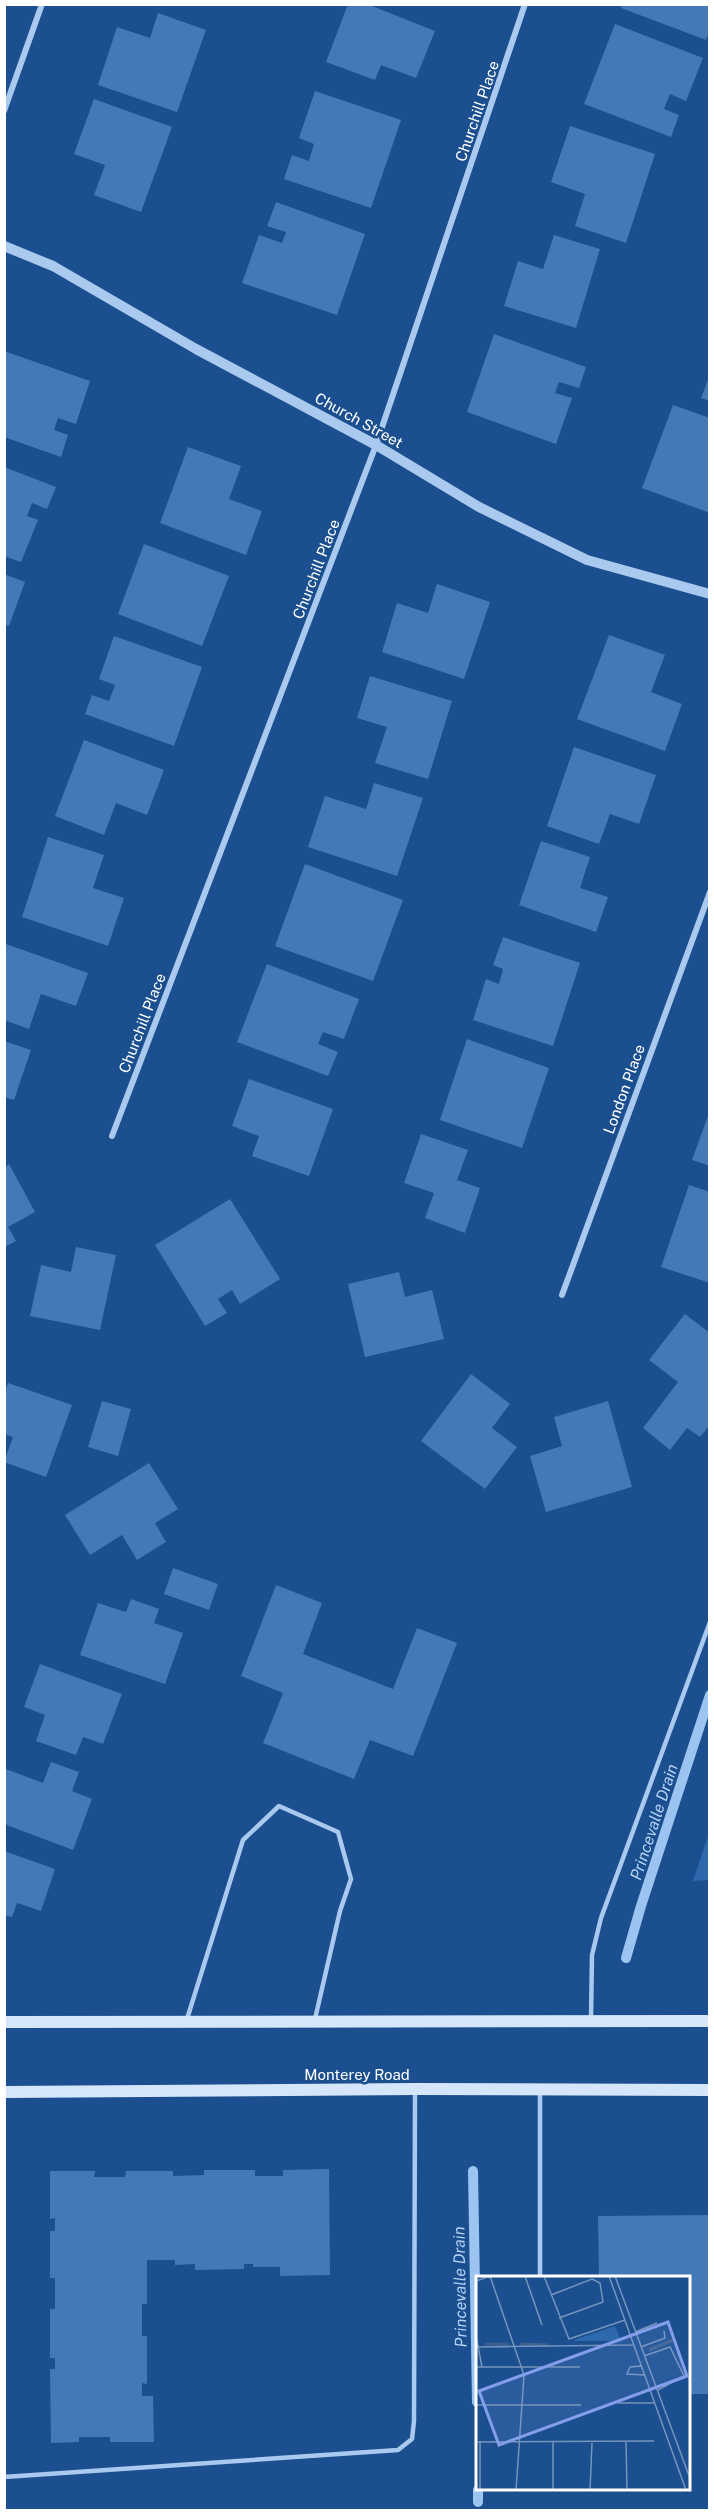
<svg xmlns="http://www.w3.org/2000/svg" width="714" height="2515" viewBox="0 0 714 2515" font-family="'Public Sans',sans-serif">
<rect width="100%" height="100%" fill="#1b4f8f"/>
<path fill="#2e69ad" d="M709,1833V1880L693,1881Z"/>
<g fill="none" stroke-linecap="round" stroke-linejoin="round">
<path stroke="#9cc4f0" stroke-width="10" d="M626,1958L641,1906L710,1695
M473,2171L477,2402
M478,2490V2502"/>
</g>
<path fill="#4478b7" d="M348,4H367L435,31L416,78L381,65L375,80L326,62Z
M622,4H710V30L706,40L621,8Z
M158,13L206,30L177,112L98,85L117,27L150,38Z
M615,24L703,58L686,101L670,94L664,109L679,115L671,137L584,104Z
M315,91L401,120L371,208L284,179L292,155L309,161L314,144L299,138Z
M94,99L172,127L141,212L94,195L105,165L74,154Z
M570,126L655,154L626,243L575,226L585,194L551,182Z
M276,202L365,234L337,315L242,283L259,235L282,243L286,232L267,226Z
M554,235L600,249L576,328L504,306L518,261L543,269Z
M494,334L586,367L579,388L559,382L555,393L572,398L556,444L467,412Z
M4,351L90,381L76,424L58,418L54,430L68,435L61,457L4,437Z
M709,377H710V401L701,398Z
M673,405L710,418V513L642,488Z
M188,447L241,466L229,499L262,511L246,555L160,523Z
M4,467L56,487L47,509L32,503L27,516L38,520L21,562L4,556Z
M144,544L229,576L202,646L118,614Z
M4,574L25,582L9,626L4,625Z
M437,584L490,602L464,679L382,652L397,603L428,613Z
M609,635L665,655L651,692L682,704L665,751L577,719Z
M114,636L202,667L174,746L85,714L92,695L109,701L115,685L99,679Z
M370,676L452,701L428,779L375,763L387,727L357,718Z
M84,740L164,770L147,815L116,803L104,835L55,816Z
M574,747L656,775L639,824L610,814L599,844L547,826Z
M374,783L423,798L397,876L308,847L325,796L366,809Z
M48,837L104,855L93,888L124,898L108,946L22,917Z
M541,841L590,857L580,888L608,897L596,932L519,905Z
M305,864L403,900L373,981L275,946Z
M503,937L580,963L553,1046L473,1020L486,979L499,984L503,969L493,965Z
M6,944L88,973L76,1006L41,994L29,1029L4,1020Z
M267,964L359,999L344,1039L323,1032L318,1044L338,1052L328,1076L237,1042Z
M467,1039L549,1068L522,1148L440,1120Z
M4,1041L31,1050L14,1100L4,1097Z
M249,1079L333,1109L309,1176L252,1156L259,1136L232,1126Z
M709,1113H710V1166L692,1160Z
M421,1134L468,1150L457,1180L480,1188L465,1233L425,1218L434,1193L404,1183Z
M9,1164L35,1212L8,1227L16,1241L5,1247V1167Z
M689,1185L710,1192V1283L661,1267Z
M230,1199L280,1279L240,1304L232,1290L218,1299L227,1313L205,1326L155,1245Z
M76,1247L116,1255L100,1330L30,1316L41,1265L71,1272Z
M399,1272L405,1297L432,1290L444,1339L365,1357L348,1284Z
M685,1314L710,1333V1425L700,1437L687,1428L670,1450L643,1428L678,1382L649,1360Z
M471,1374L510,1404L492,1428L517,1447L485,1489L421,1441Z
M8,1383L72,1405L46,1477L4,1462L13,1437L4,1434V1394Z
M102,1401L131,1409L118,1456L88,1447Z
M608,1401L632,1487L546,1512L530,1456L562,1446L554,1417Z
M149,1463L178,1509L155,1523L166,1542L137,1560L122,1535L90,1555L65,1515Z
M173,1568L218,1584L209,1610L164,1594Z
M276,1585L322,1603L303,1654L393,1689L417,1628L457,1643L413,1756L370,1740L354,1779L263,1743L283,1693L241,1676Z
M131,1599L159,1609L154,1623L183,1633L165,1684L80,1655L98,1603L126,1612Z
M40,1664L122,1694L103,1744L83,1737L76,1755L36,1741L45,1715L24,1707Z
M51,1762L79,1772L72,1791L92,1799L73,1850L4,1824L6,1769L43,1783Z
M4,1851L55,1869L41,1911L17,1903L12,1917L4,1915Z
M329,2169L330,2275L280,2276V2267H253V2264H244V2269L195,2270V2264L175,2265V2260H147V2304H142V2336H147V2384L142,2383V2396H153L154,2442H110V2437H79V2442L51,2443L50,2369H55V2358H50V2309H55V2278H50V2231H55V2218L50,2219V2171H95L94,2177H125L126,2171H173V2176L204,2175V2170H255V2176H283V2170Z
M710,2215V2394H688V2278H599L598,2216Z"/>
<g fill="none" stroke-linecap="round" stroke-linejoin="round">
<path stroke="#a9c9ee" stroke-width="4.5" d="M187,2019L243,1840L279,1806L338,1832L351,1879L340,1911L315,2019
M591,2019L592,1955L601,1918L710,1622
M540,2090V2278
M4,2477L398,2450L412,2439L414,2421L415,2092"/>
<path stroke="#a9c9ee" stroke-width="6" d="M4,111L42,4
M112,1136L376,445L525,4
M562,1295L710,892"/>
<path stroke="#a9c9ee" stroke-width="10" d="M4,246L53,266L196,349L376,445L479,507L587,560L710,594"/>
<path stroke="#d6e6fa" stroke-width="12" d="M4,2022L710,2021
M4,2092L415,2089L710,2090"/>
</g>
<g text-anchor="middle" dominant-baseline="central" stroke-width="5" stroke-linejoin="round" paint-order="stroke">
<g font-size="15" fill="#fff" stroke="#1b4f8f">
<text transform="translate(477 111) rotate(-71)">Churchill Place</text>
<text transform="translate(359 420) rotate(29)">Church Street</text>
<text transform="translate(316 569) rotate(-69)">Churchill Place</text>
<text transform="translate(142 1023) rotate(-69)">Churchill Place</text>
<text transform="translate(624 1089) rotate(-70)">London Place</text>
<text x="357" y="2074">Monterey Road</text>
</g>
<g font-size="16" font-style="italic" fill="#b5d3f5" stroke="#1b4f8f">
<text transform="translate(654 1822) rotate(-72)">Princevalle Drain</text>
<text transform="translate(460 2287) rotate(-91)">Princevalle Drain</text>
</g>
</g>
<g transform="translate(476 2276)">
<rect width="214" height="214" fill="#1b4f8f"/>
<path d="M139,50L145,65H98V64Z" fill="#2e69ad"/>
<path fill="none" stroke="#3c6290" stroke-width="3" d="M9,68H33M44,68L73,69M173,74L197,64"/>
<path fill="none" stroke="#7695bc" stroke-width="1.5" d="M49,0L66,49M68,0L93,63L149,44M133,0L210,214M139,0L215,205M0,5L14,0L48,99L40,214M75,19L116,3L124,7L127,26L83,42M159,56L181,47M0,60L6,91M0,71L157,69M165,71L189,62L188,55M168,80L194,71L208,100L182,114M166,90L154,91L151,98L169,99M0,91H104M142,127H179M0,129H105M0,166L178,165M150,166L151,214M4,214V165M77,214V165M114,214L116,167"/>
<path fill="#839eea" fill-opacity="0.15" stroke="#839eea" stroke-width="3" d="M192,46L211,100L23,169L3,115Z"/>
<rect width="214" height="214" fill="none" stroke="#fff" stroke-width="3"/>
</g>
<rect width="714" height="2515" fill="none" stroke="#ffffff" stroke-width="12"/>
</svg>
